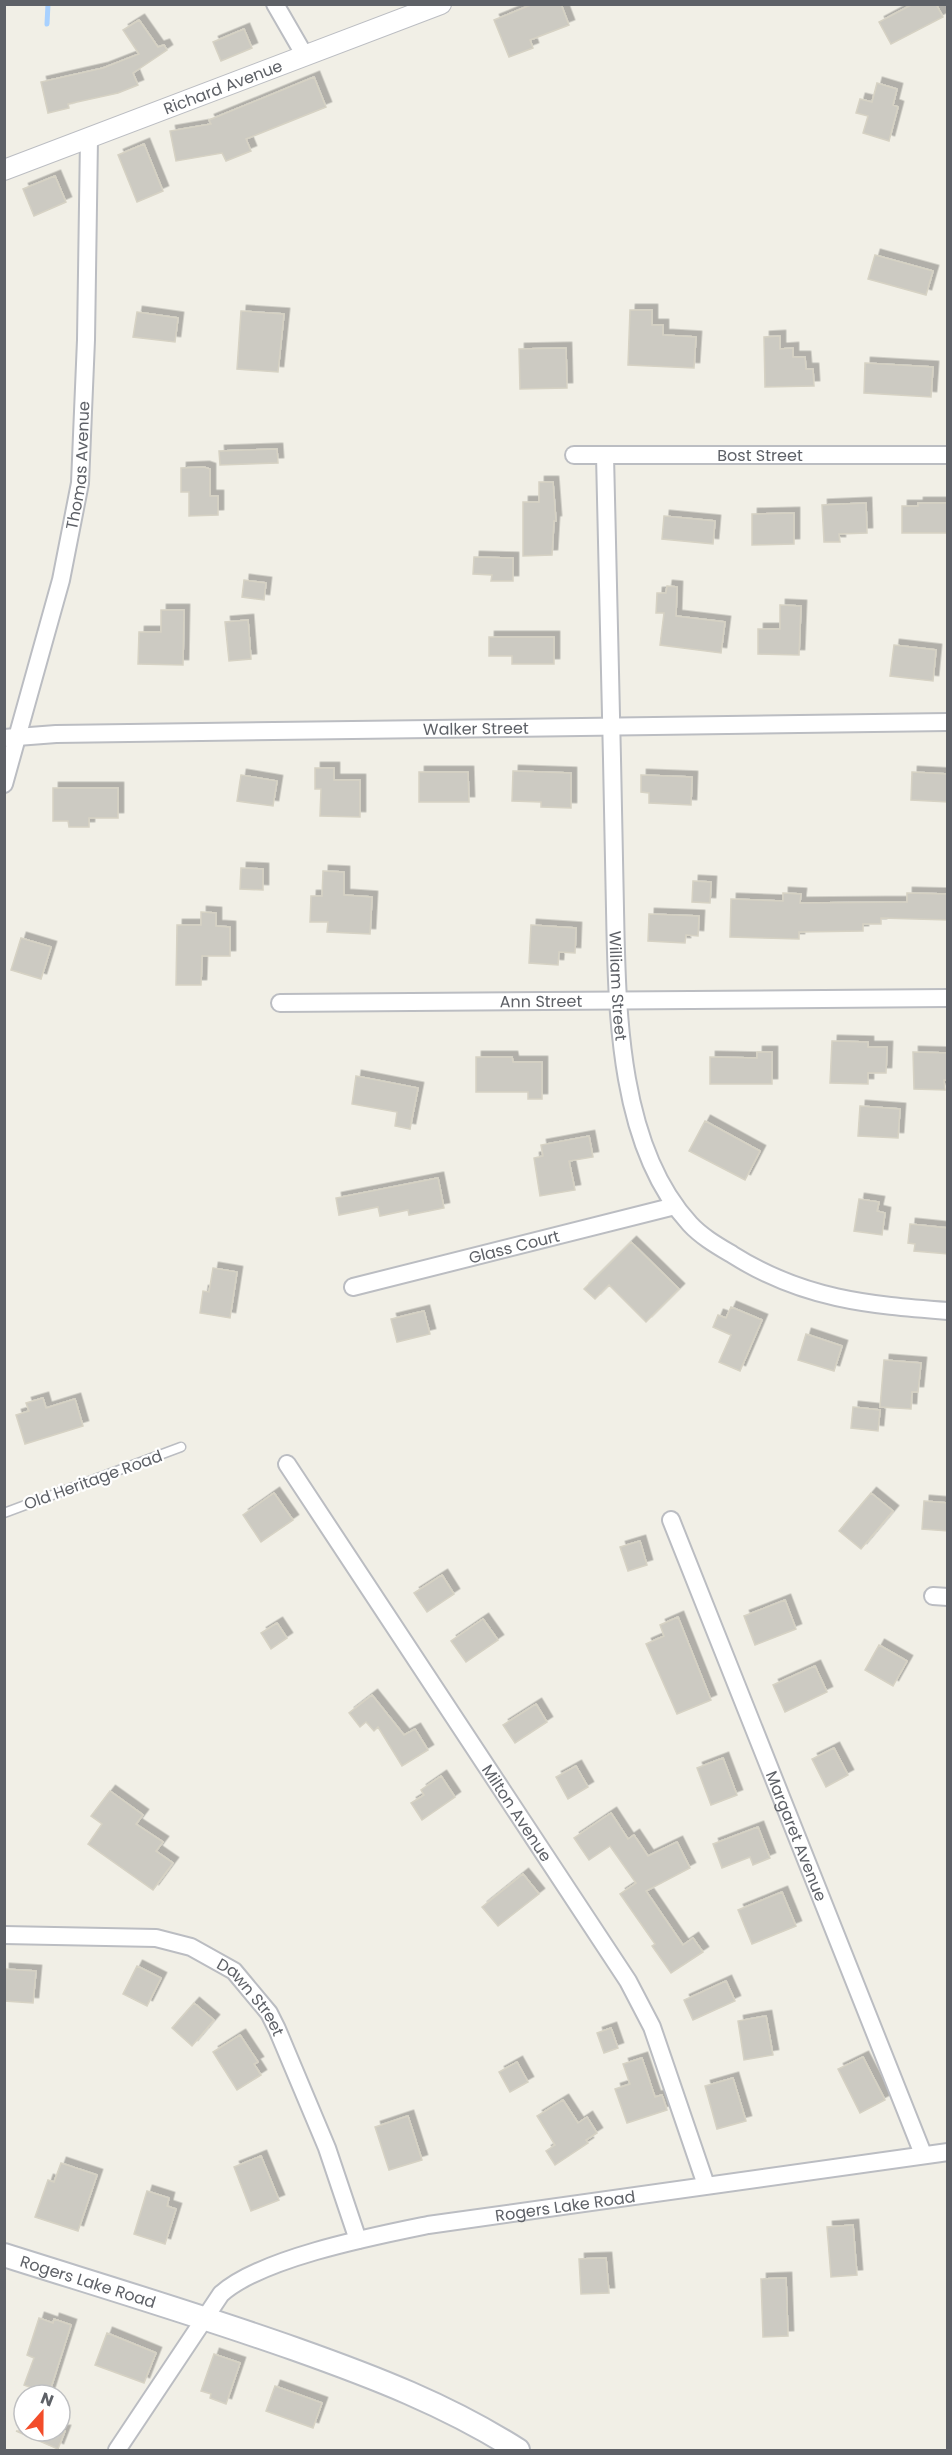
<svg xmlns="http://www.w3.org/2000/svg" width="952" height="2455" viewBox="0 0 952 2455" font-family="Poppins,sans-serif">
<defs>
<filter id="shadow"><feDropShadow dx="5.5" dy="-5.5" stdDeviation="0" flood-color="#0004"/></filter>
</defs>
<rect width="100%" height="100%" fill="#f1efe6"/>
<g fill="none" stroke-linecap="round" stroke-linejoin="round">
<path stroke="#a8d1ff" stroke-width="5" d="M47,24L48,4"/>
</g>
<path fill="#cccac2" stroke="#d6d2c4" stroke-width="1.5" filter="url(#shadow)" d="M533,4H561L569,25L530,40L533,48L509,57L494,20Z
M913,4H936L943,17L891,44L879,22Z
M139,20L158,47L164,45L167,50L133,73L138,85L118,93L68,104L69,108L48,113L41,82L103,68L139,54L123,30Z
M244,29L252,48L221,61L213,42Z
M314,77L326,107L246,139L251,151L226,161L222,153L176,161L170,131L211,124L209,120Z
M877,83L897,89L893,105L898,107L889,141L863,133L868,116L856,113L860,99L872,102Z
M144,144L163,191L137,202L118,155Z
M55,176L66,202L34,216L23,189Z
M875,255L933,271L926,295L868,279Z
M630,310H652V325H663V335L696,337L694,368L628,365Z
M241,311L284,314L278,372L237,369Z
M137,312L178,318L175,342L133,337Z
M780,336V349L793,348V357H805L806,369H813L814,386L765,387L764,337Z
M566,348L567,388L520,389L519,349Z
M865,363L933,367L931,397L864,393Z
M277,449L278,463L220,465L219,451Z
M204,467L210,469V496H218V515L189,516V492H181V468Z
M539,482H553L556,521H554L552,555L523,556V502H539Z
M866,503L867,533L839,534L840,542H824L822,505Z
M918,503H948V533H902V506H918Z
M794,513V544L752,545V514Z
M664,516L715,521L713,544L662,539Z
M474,557L513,558V581H491L492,575L473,574Z
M244,580L266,583L264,600L242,597Z
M667,586L677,587L676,616L725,622L721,653L660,645L664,613H656L657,593H666Z
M780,605L801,606L799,655L758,654V629H780Z
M161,610H184L183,665L138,664L139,632H161Z
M248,620L251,659L229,661L225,622Z
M489,637H554V664H512V656H489Z
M894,645L936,650L933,681L890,676Z
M315,768H334V780H360V817L320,816L321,789H315Z
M513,771L571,773V808L541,807V802L512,801Z
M419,772H468L469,802H419Z
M912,772L948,774V802L911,800Z
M241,775L277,781L273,806L237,801Z
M641,775L692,777L691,805L649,803V793L641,792Z
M53,788H118V818H89V827H69L68,821H53Z
M241,868L263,869V890L240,889Z
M323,871L344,872V895L372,897L370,934L327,932L328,922H310L311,896H322Z
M693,881L711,882L710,903L692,902Z
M783,893L801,894L800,903L907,902V893L948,894V920L881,918V924H863V931L799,932V939L730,937L731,899L783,901Z
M201,912L216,913V926L230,927V956H202L201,985H176L177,925H201Z
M649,914L699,916L698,936L686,935L685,943L648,941Z
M531,925L576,928L575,953L559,952L558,965L529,963Z
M21,938L51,947L41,979L11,970Z
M832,1041L868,1042V1047H887L886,1073H868V1084L830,1083Z
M757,1052H772V1084H710V1057L757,1058Z
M913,1052L948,1053V1080H944L945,1090L914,1089Z
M476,1057H512L513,1062H542V1099H528V1092H476Z
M356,1076L418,1088L410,1129L395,1126L397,1112L352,1104Z
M860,1106L900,1109L898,1138L858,1136Z
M705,1121L760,1151L745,1180L689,1151Z
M589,1136L593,1157L569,1161L575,1190L540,1196L534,1158L543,1156L541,1145Z
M438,1178L444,1208L409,1215L408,1210L380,1216L378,1207L339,1215L336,1198Z
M859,1199L879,1202L877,1211L885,1213L882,1235L854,1231Z
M910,1224L948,1228V1254L914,1251L915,1244L908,1243Z
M631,1242L679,1289L646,1322L609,1285L595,1299L584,1289Z
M213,1268L237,1272L230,1318L200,1313L203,1291L209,1292Z
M731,1307L762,1320L740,1371L719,1362L731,1335L713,1327L718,1315L726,1318Z
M424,1311L430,1334L397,1342L391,1319Z
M806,1334L842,1346L834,1371L798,1360Z
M884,1360L921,1363L918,1392H912L911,1409L880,1407Z
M43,1398L46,1408L75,1399L83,1426L25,1444L16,1415L29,1411L26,1403Z
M853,1407L880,1410L878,1431L851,1428Z
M274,1493L293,1520L261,1542L243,1515Z
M871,1493L893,1511L861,1549L839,1531Z
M924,1501L948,1503V1531L922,1529Z
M640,1541L647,1565L628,1571L620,1547Z
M442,1575L454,1594L427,1612L414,1593Z
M785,1600L796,1629L755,1645L744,1616Z
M678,1617L711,1700L677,1714L646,1644L664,1636L660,1625Z
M483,1619L498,1640L466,1662L451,1641Z
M277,1623L287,1638L271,1649L261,1633Z
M879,1645L907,1661L893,1686L865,1670Z
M815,1666L827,1692L785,1712L773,1685Z
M372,1695L404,1735L415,1729L428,1750L402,1766L378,1727L374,1731L366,1722L360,1727L349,1713Z
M536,1704L547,1722L515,1743L503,1725Z
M834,1748L848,1775L826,1787L812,1759Z
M723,1758L737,1795L711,1805L697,1768Z
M576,1766L588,1787L568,1799L556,1777Z
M441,1776L455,1797L422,1820L411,1803L424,1795L421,1790Z
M110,1791L143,1815L136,1824L163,1842L156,1851L173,1863L153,1890L88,1844L102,1824L91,1816Z
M611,1813L628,1839L634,1835L648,1856L677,1842L690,1868L646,1891L683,1945L693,1938L703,1952L671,1973L652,1946L655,1944L620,1894L636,1883L610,1846L589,1860L574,1838Z
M758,1827L770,1858L753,1865L750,1857L722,1868L713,1844Z
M523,1874L539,1894L498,1926L482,1907Z
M782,1892L796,1926L752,1944L738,1910Z
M137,1966L161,1978L147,2006L123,1994Z
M4,1969L36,1971L33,2003L4,2001Z
M726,1981L735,2001L693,2020L684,2000Z
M194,2003L214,2020L192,2046L172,2028Z
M766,2016L773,2055L744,2060L738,2021Z
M611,2028L618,2048L604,2053L597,2033Z
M240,2035L258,2062L254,2064L261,2075L237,2090L213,2052Z
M863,2057L885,2100L860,2113L838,2069Z
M642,2058L655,2097L662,2095L667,2110L627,2123L615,2089L630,2084L623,2064Z
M517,2062L528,2082L510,2092L499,2072Z
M733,2078L746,2121L717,2129L705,2086Z
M563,2100L578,2123L587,2117L597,2133L586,2140L588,2143L555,2165L546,2151L555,2145L537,2116Z
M408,2116L422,2160L389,2170L375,2127Z
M261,2156L279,2200L251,2211L234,2167Z
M61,2163L97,2175L78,2231L35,2217L48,2180L54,2182Z
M147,2191L169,2198L167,2206L176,2209L165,2244L134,2234Z
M853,2225L857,2275L831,2277L827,2227Z
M606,2258L609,2293L581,2294L579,2259Z
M786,2278L788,2336L763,2337L761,2279Z
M39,2318L53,2323L54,2319L71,2325L49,2394L24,2385L34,2358L27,2355Z
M107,2333L156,2353L144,2383L95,2365Z
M214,2354L240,2363L226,2404L210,2398L211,2394L201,2391Z
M275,2386L322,2403L313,2428L266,2411Z
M16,2431H65L58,2449Z"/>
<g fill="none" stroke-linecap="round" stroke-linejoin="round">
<defs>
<path id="service" d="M4,1513L181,1447"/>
<g id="minor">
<path d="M275,4L305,56"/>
<path id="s1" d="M574,455H948"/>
<path id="s2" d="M605,455C607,556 610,658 612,759C613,809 614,859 615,909C617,1009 618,1146 690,1224C702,1237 718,1246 733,1255C803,1299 868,1305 948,1311"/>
<path id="s3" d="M4,738L56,734L948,722"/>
<path id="s4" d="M4,784L61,580L80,483L86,340L89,138"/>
<path id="s5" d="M280,1003L948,998"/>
<path id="s6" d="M353,1287L675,1206"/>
<path id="s7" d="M287,1464L628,1981L652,2027L706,2185"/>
<path id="s8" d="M671,1520L923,2154"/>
<path d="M933,1596L948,1597"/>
<path id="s9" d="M4,1935L156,1938L191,1947L234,1971L269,2013L277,2029L327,2148L358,2240"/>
<path id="s10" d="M117,2450L221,2294C261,2258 374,2236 428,2225L948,2152"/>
</g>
<g id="tertiary">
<path id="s11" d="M4,170L441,4"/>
</g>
<g id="secondary">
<path id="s12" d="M4,2255C102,2286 199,2315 295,2349C374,2377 447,2405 518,2450"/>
</g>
</defs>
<use href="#service" stroke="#bbbdc2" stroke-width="11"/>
<use href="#minor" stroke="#bbbdc2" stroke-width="20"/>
<use href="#tertiary" stroke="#bbbdc2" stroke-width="22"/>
<use href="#secondary" stroke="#bbbec4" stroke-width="26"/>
<use href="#service" stroke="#fff" stroke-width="8"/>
<use href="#minor" stroke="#fff" stroke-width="16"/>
<use href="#tertiary" stroke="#fff" stroke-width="20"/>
<use href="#secondary" stroke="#fff" stroke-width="22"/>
</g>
<g text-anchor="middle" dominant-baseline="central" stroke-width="4.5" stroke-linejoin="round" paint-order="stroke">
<g font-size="16" fill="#5e6167" stroke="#fff">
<text stroke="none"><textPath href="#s11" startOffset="234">Richard Avenue</textPath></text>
<text stroke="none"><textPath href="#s1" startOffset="186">Bost Street</textPath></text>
<text stroke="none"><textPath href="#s4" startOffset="328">Thomas Avenue</textPath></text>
<text stroke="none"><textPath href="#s3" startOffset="472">Walker Street</textPath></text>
<text stroke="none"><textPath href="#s2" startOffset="531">William Street</textPath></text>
<text stroke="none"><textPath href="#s5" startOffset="261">Ann Street</textPath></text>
<text stroke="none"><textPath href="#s6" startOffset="166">Glass Court</textPath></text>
<text transform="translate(93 1480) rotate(-20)">Old Heritage Road</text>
<text stroke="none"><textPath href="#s7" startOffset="418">Milton Avenue</textPath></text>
<text stroke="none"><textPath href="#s8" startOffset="340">Margaret Avenue</textPath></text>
<text stroke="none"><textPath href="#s9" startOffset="268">Dawn Street</textPath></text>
<text stroke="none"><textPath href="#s10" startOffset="546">Rogers Lake Road</textPath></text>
<text stroke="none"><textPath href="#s12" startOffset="88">Rogers Lake Road</textPath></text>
</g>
</g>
<rect width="952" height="2455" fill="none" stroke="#5e6167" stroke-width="12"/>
<g transform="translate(42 2413) rotate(21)"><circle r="28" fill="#ffffff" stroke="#bfc0c2" stroke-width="1.5"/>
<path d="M0-4.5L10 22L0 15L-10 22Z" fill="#f34d2a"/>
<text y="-9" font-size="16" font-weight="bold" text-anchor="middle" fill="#5e6167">N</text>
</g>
</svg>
